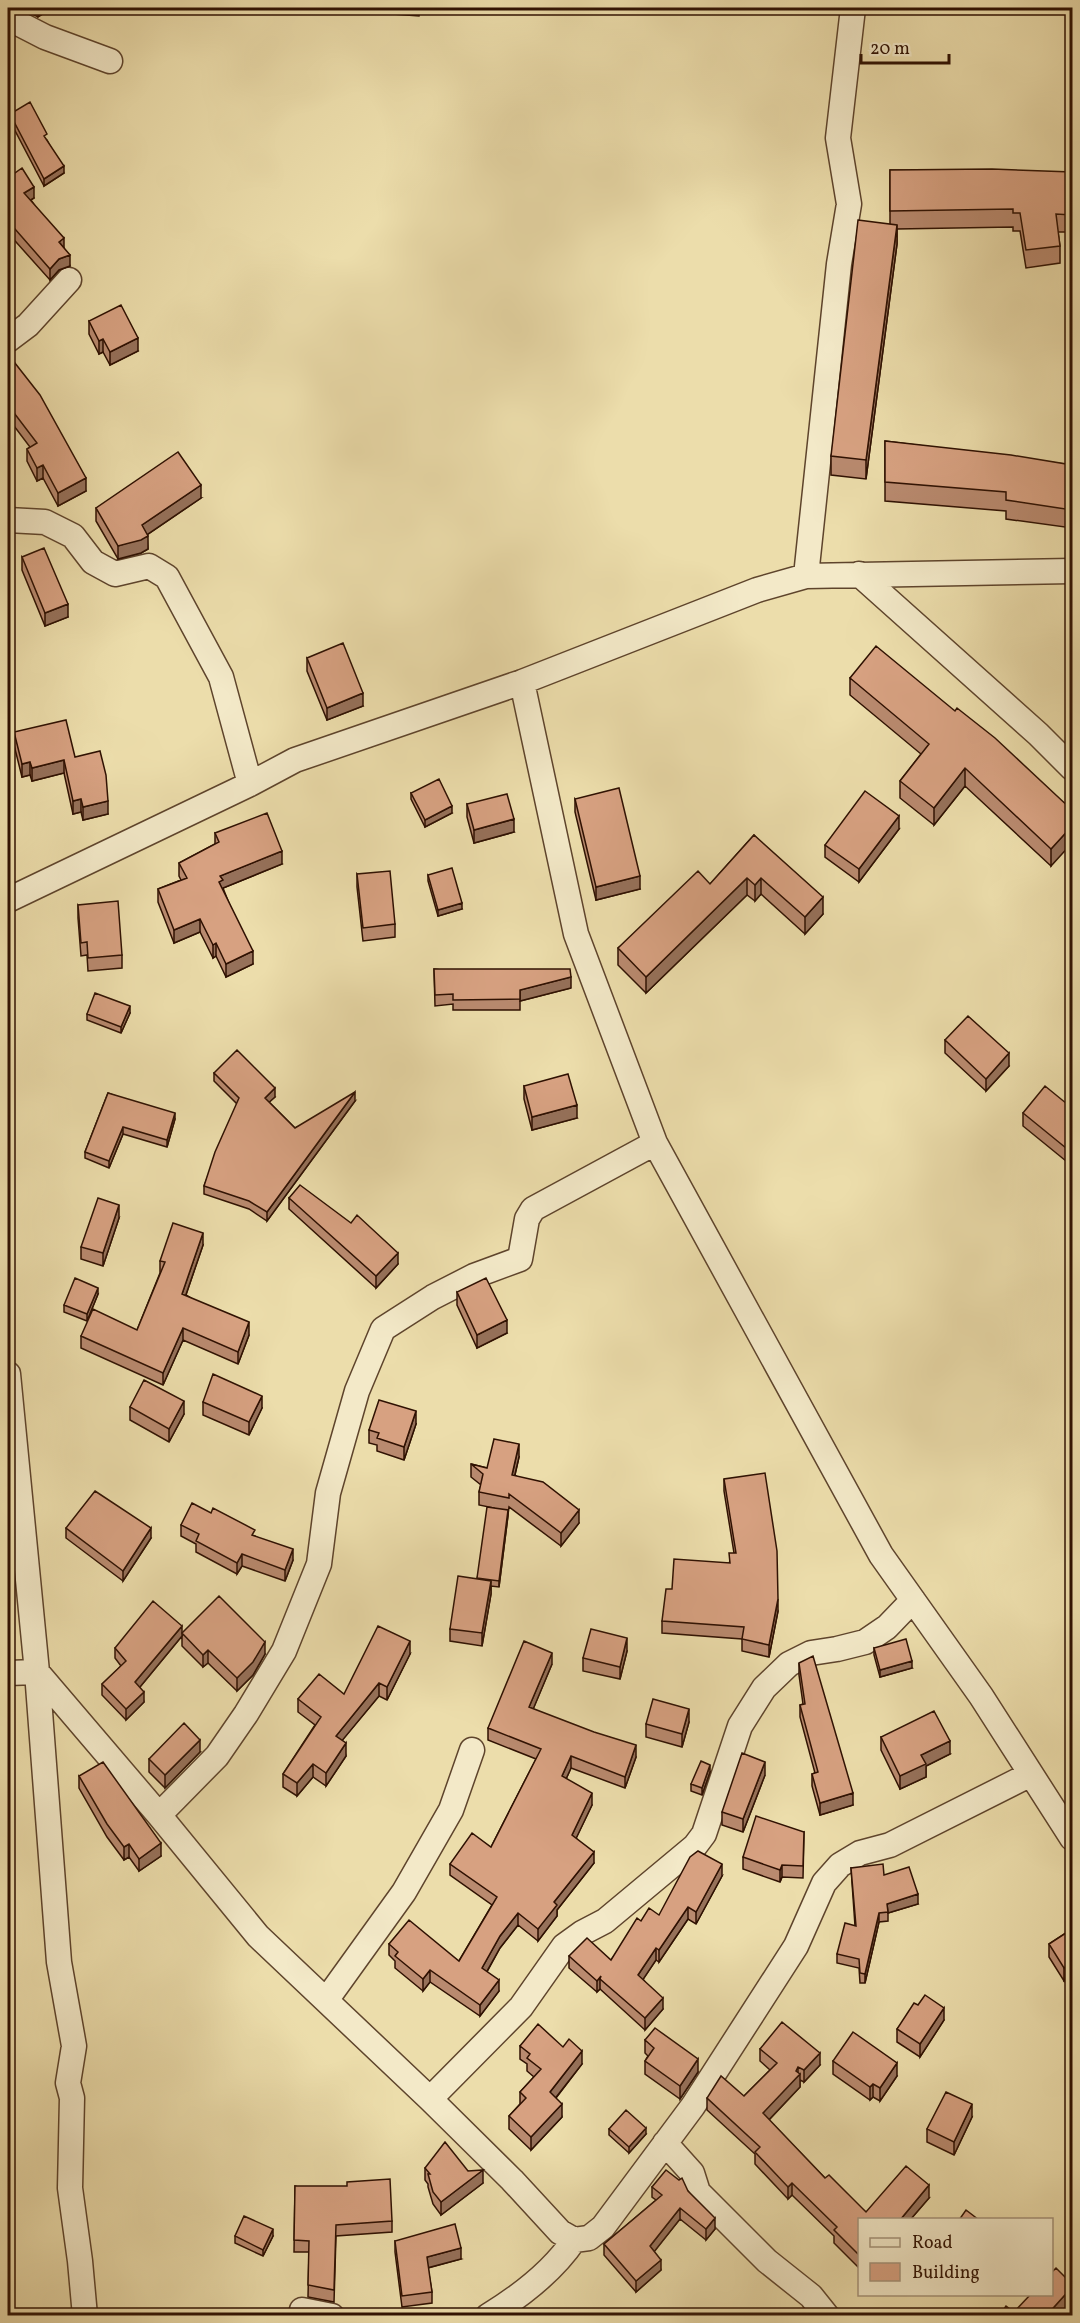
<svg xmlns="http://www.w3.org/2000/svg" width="1080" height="2323" viewBox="0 0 1080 2323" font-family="Vollkorn,serif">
<rect width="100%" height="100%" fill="#ecddab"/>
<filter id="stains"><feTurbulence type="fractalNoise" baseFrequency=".00333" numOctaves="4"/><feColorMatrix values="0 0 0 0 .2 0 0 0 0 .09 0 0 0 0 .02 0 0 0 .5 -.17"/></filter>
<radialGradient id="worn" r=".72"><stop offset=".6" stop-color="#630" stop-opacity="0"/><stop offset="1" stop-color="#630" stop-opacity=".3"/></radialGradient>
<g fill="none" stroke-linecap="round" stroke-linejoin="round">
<defs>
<path id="minor" d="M8,18L45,37L110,61
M8,340L28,325L69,280
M8,520L45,522L73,536L93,562L115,574L149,566L167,577L221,677L250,784
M859,574L1038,734L1072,768
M806,576L839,264L849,204L838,138L853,8
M522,682L576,934L655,1143L881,1555L981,1696L1072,1838
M8,900L250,784L295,760L522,682L757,590L806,576L1072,571
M8,1374L37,1672L59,1962L74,2046L68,2083L72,2098L70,2188L80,2261L85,2316
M37,1672L159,1815L258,1936L430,2099L512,2180L560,2232L574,2240L589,2238L603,2227L693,2106L796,1946L824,1883L840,1865L860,1853L890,1845L1031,1774
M8,1673L37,1672
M159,1815L217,1756L246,1714L284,1651L319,1564L328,1493L357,1391L383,1329L433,1297L474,1276L520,1259L527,1219L533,1209L655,1143
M327,1999L404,1892L451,1810L472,1750
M430,2099L521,2007L564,1946L582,1933L605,1921L695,1846L704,1834L740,1726L764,1688L789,1664L811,1653L837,1649L865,1642L887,1627L913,1600
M665,2143L692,2173L698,2192L767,2261L811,2296L827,2316
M302,2310L332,2316
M488,2316C519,2297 553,2271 574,2240"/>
</defs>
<use href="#minor" stroke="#5e442c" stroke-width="27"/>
<use href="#minor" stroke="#f3e9c8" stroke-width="24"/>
</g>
<path fill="#b98a6f" stroke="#2f1102" stroke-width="1.5" d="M26,8H52L38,17L30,13Z
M393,8H420L419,16L393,14Z
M10,114L47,140L64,173L44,186L10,121Z
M890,170L1072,172V232H1058L1060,246V263L1026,268L1020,231H1013V227L897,229V244L866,479L831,475V456L890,224Z
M8,178L34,198L31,200L64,248L70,266L59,270L50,280L8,233Z
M89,321L138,351L110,365L103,352L99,354L89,334Z
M8,361L86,491L58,506L43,478L37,481L27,461V449L30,447L8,418Z
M885,441L1072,465V528L1006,519V511L885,501Z
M201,498L147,535L148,549L141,553L118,559L96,521V508Z
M22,557L68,617L45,626L22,570Z
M307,658L363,706L327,720L307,671Z
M850,678L955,711L1072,810L1051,866L965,786L934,825L900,798V781L921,754L850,695Z
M14,732L75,757L108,814L83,820L81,812L73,814L64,773L32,781L30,775L22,777L14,745Z
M411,793L452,813L425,827L411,799Z
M575,799L640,889L596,900L575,812Z
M467,804L514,832L474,843L467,817Z
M899,829L859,882L825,857V845Z
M215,833L282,864L223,888L253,964L226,977L216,956L213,958L200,932L174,943L158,902V889L181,880L179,876V863L215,844Z
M754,835L823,914L805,934L761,894L755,901L747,895L646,993L618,965V948L710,884Z
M357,874L395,924V937L363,941L357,887Z
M428,875L462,909L438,916L428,881Z
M78,905L122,955V968L88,971L87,955L81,956L78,918Z
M434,969L571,988L520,1001V1010H453V1004L435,1006Z
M130,1013L121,1033L87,1020V1014Z
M945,1040L1009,1066L986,1091L945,1053Z
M214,1073L275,1097L269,1102L295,1128L355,1101L267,1221L249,1209L204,1194V1186L237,1104L214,1081Z
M524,1086L577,1118L532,1130L524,1099Z
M108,1093L175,1119L167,1147L123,1134L109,1168L85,1158V1152Z
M1072,1108V1153L1066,1161L1023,1126V1113Z
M289,1198L398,1264L376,1288L289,1209Z
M119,1218L103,1266L81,1259V1247Z
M203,1245L186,1295L249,1335L238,1364L183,1340L163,1385L81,1348V1336L137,1330L160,1273V1261Z
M457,1292L507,1333L477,1348L457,1305Z
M98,1294L87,1321L64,1312V1305Z
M203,1402L262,1408L249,1435L203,1415Z
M130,1407L184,1414L169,1442L130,1420Z
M416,1424L404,1460L377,1451V1445L369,1443V1430Z
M519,1457L515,1475L579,1523L561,1546L509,1507L499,1587L491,1586V1594L482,1646L450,1641V1629L477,1579L494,1508L479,1505V1492L481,1485L471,1477V1464L487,1468Z
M724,1479L778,1611L769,1657L742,1651V1639L662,1633V1621L729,1563L734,1553L724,1491Z
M181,1525L255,1536L293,1560L285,1581L242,1566L237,1574L196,1552V1544L181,1536Z
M66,1528L151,1538L123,1581L66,1538Z
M182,1633L265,1654L253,1675L237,1691L208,1663L203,1667L182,1646Z
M182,1636L140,1687L144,1702L126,1720L102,1695V1684L121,1666L115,1658V1648Z
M874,1648L912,1668L880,1677L874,1655Z
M627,1651L620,1679L583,1671V1658Z
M410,1654L387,1700L379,1696L342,1740L346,1756L326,1786L313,1777L297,1796L283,1787V1774L315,1725L298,1712V1699L344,1694Z
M799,1663L853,1805L820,1815L812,1786V1774L815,1773L800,1717V1705L803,1704L799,1675Z
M552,1664L533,1709L636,1757L625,1788L571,1768L566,1779L592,1805L576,1838L594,1863L557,1910V1916L538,1941L518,1925L500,1948L487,1972L499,1991L480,2016L430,1982L423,1991L395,1968V1961L389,1955V1944L459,1961L492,1905L450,1875V1864L491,1847L536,1759L488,1740V1728Z
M8,1716L11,1750V1769L8,1770Z
M689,1722L682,1747L646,1737V1724Z
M881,1737L950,1754L926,1766V1777L900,1789L881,1750Z
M200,1752L165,1788L149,1772V1759Z
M710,1772L702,1795L691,1791V1784Z
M765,1775L743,1832L722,1825V1812Z
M79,1776L161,1856L139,1871L129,1857L124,1860L107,1837L79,1788Z
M804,1832L803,1878L782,1877L780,1882L743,1869V1857Z
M851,1868L884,1875L918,1904L888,1913V1921L879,1922L865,1983H860L859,1968L837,1963V1954L855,1926Z
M722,1876L696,1924L688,1919L659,1962L656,1960L643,1979L663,2009L645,2030L600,1989L597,1992L569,1968V1956L611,1960L641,1921L659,1915Z
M1072,1929L1064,1981L1049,1957V1944Z
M918,2005L944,2020L920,2057L897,2042V2029Z
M645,2040L698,2072L680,2099L645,2074V2061L648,2056L645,2053Z
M520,2046L582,2064L556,2098L562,2117L531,2150L509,2129V2116L520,2104V2092L534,2077L527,2071V2064L520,2059Z
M760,2049L820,2065L804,2082L800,2080V2087L769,2120L825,2178L866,2212L929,2198L910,2220H860V2269L834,2243V2236L792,2195L788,2199L755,2164V2154L707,2110V2098L744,2096L770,2070L760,2061Z
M833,2061L897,2076L880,2101L873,2097L870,2100L833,2074Z
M972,2117L954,2155L927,2142V2129Z
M609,2129L646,2134L629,2153L609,2135Z
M425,2168L468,2171L483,2183L441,2215L433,2204L428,2187V2184L425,2180Z
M295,2186L392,2221V2232L336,2236L334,2302L308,2297L309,2252H294Z
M652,2187L688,2191L715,2229L706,2240L680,2219L654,2251L661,2270L636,2292L604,2255V2244L656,2200L652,2197Z
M235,2236H273L263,2256L235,2243Z
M395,2241L461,2259L428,2268L432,2292V2303L402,2307L395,2252Z"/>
<path fill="#96715a" stroke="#2f1102" stroke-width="1.5" d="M38,8H52L38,17Z
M64,166V173L44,186V179Z
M34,187V198L24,204V193Z
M897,225V244L866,479V460Z
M64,238V249L59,242Z
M70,255V266L59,270L50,280V269L59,259Z
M138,338V351L110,365V352Z
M103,339V352L99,354V341Z
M43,465V478L37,481V468Z
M86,478V491L58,506V493Z
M201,485V498L142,538V525Z
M148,536V549L141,553L118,559V546Z
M68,604V617L45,626V613Z
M363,693V706L327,720V708Z
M64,760V773L32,781V768Z
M30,762V775L22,777V764Z
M965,768V786L934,825V808Z
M81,799V812L73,814V801Z
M108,801V814L83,820V807Z
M452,806V813L425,827V820Z
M899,816V829L859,882V869Z
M514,819V832L474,843V830Z
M1072,826V843L1051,866V849Z
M282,851V864L223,888V893L219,882L220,876Z
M640,876V889L596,900V887Z
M747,878V895L646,993V977Z
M761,878V894L755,901V885Z
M823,897V914L805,934V917Z
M462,903V909L438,916V910Z
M200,919V932L174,943V930Z
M216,943V956L213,958V945Z
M253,951V964L226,977V964Z
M571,977V988L520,1001V990Z
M130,1006V1013L121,1033V1027Z
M1009,1053V1066L986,1091V1079Z
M275,1088V1097L265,1106V1098Z
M355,1092V1101L267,1221V1212Z
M577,1105V1118L532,1130V1117Z
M175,1113V1119L167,1147V1140Z
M123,1127V1134L109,1168V1161Z
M1072,1140V1153L1066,1161V1148Z
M119,1205V1218L103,1266V1253Z
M203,1233V1245L182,1306V1294Z
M398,1253V1264L376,1288V1276Z
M98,1288V1294L87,1321V1314Z
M507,1320V1333L477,1348V1335Z
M249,1322V1335L238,1364V1352Z
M183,1328V1340L163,1385V1373Z
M262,1396V1408L249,1435V1422Z
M184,1401V1414L169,1442V1429Z
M416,1411V1424L404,1460V1447Z
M519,1444V1457L512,1487V1475Z
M508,1510V1516L499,1587V1581Z
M579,1510V1523L561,1546V1533Z
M151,1528V1538L123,1581V1571Z
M293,1549V1560L285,1581V1570Z
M242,1554V1566L237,1574V1563Z
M491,1581V1594L482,1646V1633Z
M778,1599V1611L769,1657V1645Z
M182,1626V1636L135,1693V1682Z
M627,1638V1651L620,1679V1667Z
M410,1641V1654L387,1700V1687Z
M265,1642V1654L253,1675L237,1691V1678Z
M208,1650V1663L203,1667V1655Z
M552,1653V1664L529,1719V1707Z
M912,1661V1668L880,1677V1670Z
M379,1683V1696L336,1748V1736Z
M144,1692V1702L126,1720V1709Z
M689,1709V1722L682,1747V1734Z
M200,1740V1752L165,1788V1775Z
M950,1741V1754L926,1766V1777L900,1789V1776L921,1755Z
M346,1743V1756L326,1786V1773Z
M636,1745V1757L625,1788V1777Z
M571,1756V1768L562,1788V1776Z
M765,1762V1775L743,1832V1819Z
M313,1764V1777L297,1796V1783Z
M710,1765V1772L702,1795V1788Z
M592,1793V1805L572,1847V1835Z
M853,1793V1805L820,1815V1803Z
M161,1843V1856L139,1871V1859Z
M129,1844V1857L124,1860V1847Z
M594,1852V1863L557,1910V1916L538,1941V1929L554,1902Z
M722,1864V1876L696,1924V1912Z
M782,1865V1877L780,1882V1870Z
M918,1894V1904L888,1913L887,1904Z
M688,1907V1919L659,1962V1950Z
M518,1913V1925L500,1948L482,1980V1968L500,1936Z
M879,1913V1922L865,1983V1974Z
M656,1948V1960L638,1987V1975Z
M1072,1963V1976L1064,1981V1968Z
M430,1970V1982L423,1991V1979Z
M601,1976L600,1979V1989L597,1992V1981Z
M499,1980V1991L480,2016V2005Z
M663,1998V2009L645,2030V2018Z
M944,2008V2020L920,2057V2044Z
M582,2051V2064L550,2105V2092Z
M820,2053V2065L804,2082V2070Z
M698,2059V2072L680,2099V2086Z
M897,2063V2076L880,2101V2088Z
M798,2067V2076L800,2074V2087L763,2126V2113Z
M873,2084V2097L870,2100V2087Z
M562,2104V2117L531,2150V2137Z
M972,2104V2117L954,2155V2142Z
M646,2128V2134L629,2153V2147Z
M483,2170V2183L441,2215V2202Z
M792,2183V2195L788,2199V2187Z
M929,2185V2198L910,2220H900Z
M680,2208V2219L650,2257V2246Z
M715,2218V2229L706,2240V2229Z
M273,2229V2236L263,2256V2250Z
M461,2248V2259L427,2268V2257Z
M661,2260V2270L636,2292V2281Z
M1072,2287V2300L1058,2316H1046Z"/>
<path fill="#d7a181" stroke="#2f1102" stroke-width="1.5" d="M393,8H419V9Z
M30,102L47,134L44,136L64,166L44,179L10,114Z
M22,168L34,187L24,193L64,238L59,242L70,255L59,259L50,269L8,221V178Z
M992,169L1072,172V215L1056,214L1060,246L1026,250L1020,213H1013V209L890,211V170Z
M858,220L897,225L866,460L831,456Z
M121,305L138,338L110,352L103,339L99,341L89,321Z
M11,358L40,395L86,478L58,493L43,465L37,468L27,449L37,443L8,405V361Z
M885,441L1011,455L1072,465V510L1006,500V492L885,482Z
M178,452L201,485L142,525L148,536L141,540L118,546L96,508Z
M44,548L68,604L45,613L22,557Z
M343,643L363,693L327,708L307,658Z
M876,646L955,711L957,708L995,738L1072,810V826L1051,849L965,768L934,808L900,781L929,744L850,678Z
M66,720L75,757L100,751L106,775L108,801L83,807L81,799L73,801L64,760L32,768L30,762L22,764L14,732Z
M439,779L452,806L425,820L411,793Z
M619,788L640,876L596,887L575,799Z
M865,791L899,816L859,869L825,845Z
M507,794L514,819L474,830L467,804Z
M267,813L282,851L220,876L223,880L219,882L253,951L226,964L216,943L213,945L200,919L174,930L158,889L187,878L179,863L219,842L215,833Z
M754,835L823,897L805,917L761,878L755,885L747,878L646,977L618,948L698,871L710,884Z
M452,868L462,903L438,910L428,875Z
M390,871L395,924L363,928L357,874Z
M118,901L122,955L88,958L87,942L81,943L78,905Z
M434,969H570L571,977L520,990V999L453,1000V994L435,995Z
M95,993L130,1006L121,1027L87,1014Z
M968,1016L1009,1053L986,1079L945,1040Z
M237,1050L275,1088L265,1098L295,1128L355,1092L267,1212L249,1201L204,1186L215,1152L239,1098L214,1073Z
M568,1074L577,1105L532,1117L524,1086Z
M1045,1086L1072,1108V1140L1066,1148L1023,1113Z
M108,1093L175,1113L167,1140L123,1127L109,1161L85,1152Z
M300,1185L351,1223L357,1215L398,1253L376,1276L289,1198Z
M98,1198L119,1205L103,1253L81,1247Z
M173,1223L203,1233L182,1294L249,1322L238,1352L183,1328L163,1373L81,1336L93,1309L137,1330L165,1262L160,1261Z
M75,1278L98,1288L87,1314L64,1305Z
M486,1278L507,1320L477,1335L457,1292Z
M213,1374L262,1396L249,1422L203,1402Z
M144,1380L184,1401L169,1429L130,1407Z
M379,1400L416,1411L404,1447L377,1438L379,1433L369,1430Z
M494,1439L519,1444L512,1475L543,1482L579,1510L561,1533L509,1494V1498L479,1492L483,1474L471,1464L487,1468Z
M765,1473L777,1551L778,1599L769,1645L742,1639L744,1627L662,1621L666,1589H672L674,1559L730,1563L729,1553H736L724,1479Z
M95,1491L151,1528L123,1571L66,1528Z
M192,1503L211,1513L213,1508L255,1530L252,1535L293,1549L285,1570L242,1554L237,1563L196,1541L199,1534L181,1525Z
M487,1507L508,1510L499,1581L477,1578Z
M458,1576L491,1581L482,1633L450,1629Z
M219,1596L265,1642L253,1662L237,1678L208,1650L203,1655L182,1633Z
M153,1601L182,1626L135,1682L144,1692L126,1709L102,1684L126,1661L115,1648Z
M378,1626L410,1641L387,1687L379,1683L336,1736L346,1743L326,1773L313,1764L297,1783L283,1774L321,1717L298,1699L319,1674L344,1694Z
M591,1629L627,1638L620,1667L583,1658Z
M906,1639L912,1661L880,1670L874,1648Z
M524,1641L552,1653L529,1707L594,1732L636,1745L625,1777L571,1756L562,1776L592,1793L572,1835L594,1852L554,1902L557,1905L538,1929L518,1913L500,1936L482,1968L499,1980L480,2005L430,1970L423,1979L395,1956L398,1952L389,1944L409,1920L459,1961L497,1897L450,1864L472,1833L491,1847L541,1749L488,1728Z
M813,1656L853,1793L820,1803L812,1774L818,1772L800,1705L805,1704L799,1663Z
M653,1699L689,1709L682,1734L646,1724Z
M934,1711L950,1741L921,1755L926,1764L900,1776L881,1737Z
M8,1716L11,1750L8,1751Z
M184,1723L200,1740L165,1775L149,1759Z
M742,1753L765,1762L743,1819L722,1812Z
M701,1761L710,1765L702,1788L691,1784Z
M103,1762L161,1843L139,1859L129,1844L124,1847L107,1824L79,1776Z
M756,1816L804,1832L803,1866L782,1865L780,1870L743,1857Z
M698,1851L722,1864L696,1912L688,1907L659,1950L656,1948L638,1975L663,1998L645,2018L600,1979L601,1976L597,1981L569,1956L587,1938L611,1960L637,1918L641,1921L649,1908L659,1915L690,1857Z
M883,1864L884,1875L909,1867L918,1894L887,1904L888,1912L879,1913L865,1974L860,1973L859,1959L837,1954L845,1923L856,1926L851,1868Z
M1072,1929V1963L1064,1968L1049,1944Z
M925,1995L944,2008L920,2044L897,2029L914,2003L918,2005Z
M782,2022L820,2053L804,2070L798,2067L796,2071L800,2074L763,2113L825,2178L829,2175L866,2212L906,2166L929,2185L900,2220H860V2256L834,2230L837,2227L792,2183L788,2187L755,2152L760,2147L707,2098L721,2076L744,2096L777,2063L760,2049Z
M538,2024L563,2047L569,2039L582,2051L550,2092L562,2104L531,2137L509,2116L526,2098L520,2092L541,2069L527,2058L530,2054L520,2046Z
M655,2028L698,2059L680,2086L645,2061L654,2048L645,2040Z
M853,2032L897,2063L880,2088L873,2084L870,2087L833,2061Z
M946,2092L972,2104L954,2142L927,2129Z
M626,2110L646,2128L629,2147L609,2129Z
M445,2142L468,2171L483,2170L441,2202L433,2192L428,2174H430L425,2168Z
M666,2170L679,2180L682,2178L688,2191L715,2218L706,2229L680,2208L650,2246L661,2260L636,2281L604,2244L662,2195L652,2187Z
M390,2179L392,2221L336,2225L334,2290L308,2285L309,2241L294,2240L295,2186H347V2182Z
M966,2210L979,2220H959Z
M244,2216L273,2229L263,2250L235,2236Z
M455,2224L461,2248L427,2257L432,2292L402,2296L395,2241Z
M1056,2268L1072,2284V2287L1046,2316H999L1006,2306L1014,2312L1030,2295H1052V2272Z
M504,2310L507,2316H494Z
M304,2312L323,2316H303Z"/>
<rect width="1080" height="2323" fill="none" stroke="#ecddab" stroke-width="30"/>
<rect x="9" y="9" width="1062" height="2305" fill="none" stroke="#2f1102" stroke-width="3"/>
<rect x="15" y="15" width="1050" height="2293" fill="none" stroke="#2f1102" stroke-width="1.5"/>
<rect x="858" y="2218" width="195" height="78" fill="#f3e9c8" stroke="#a59379" stroke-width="1.5"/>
<rect x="870" y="2238" width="30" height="9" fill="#f3e9c8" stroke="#a59379" stroke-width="1.5"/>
<text x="912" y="2248" font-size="18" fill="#2f1102">Road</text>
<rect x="870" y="2263" width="30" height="18" fill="#d7a181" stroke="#a59379" stroke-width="1.5"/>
<text x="912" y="2278" font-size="18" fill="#2f1102">Building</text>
<path d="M861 54v9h88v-9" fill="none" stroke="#2f1102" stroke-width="3"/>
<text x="870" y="54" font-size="18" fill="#2f1102" stroke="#f3e9c8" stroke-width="4.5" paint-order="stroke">20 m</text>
<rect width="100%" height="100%" filter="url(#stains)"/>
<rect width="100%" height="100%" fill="url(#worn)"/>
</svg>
